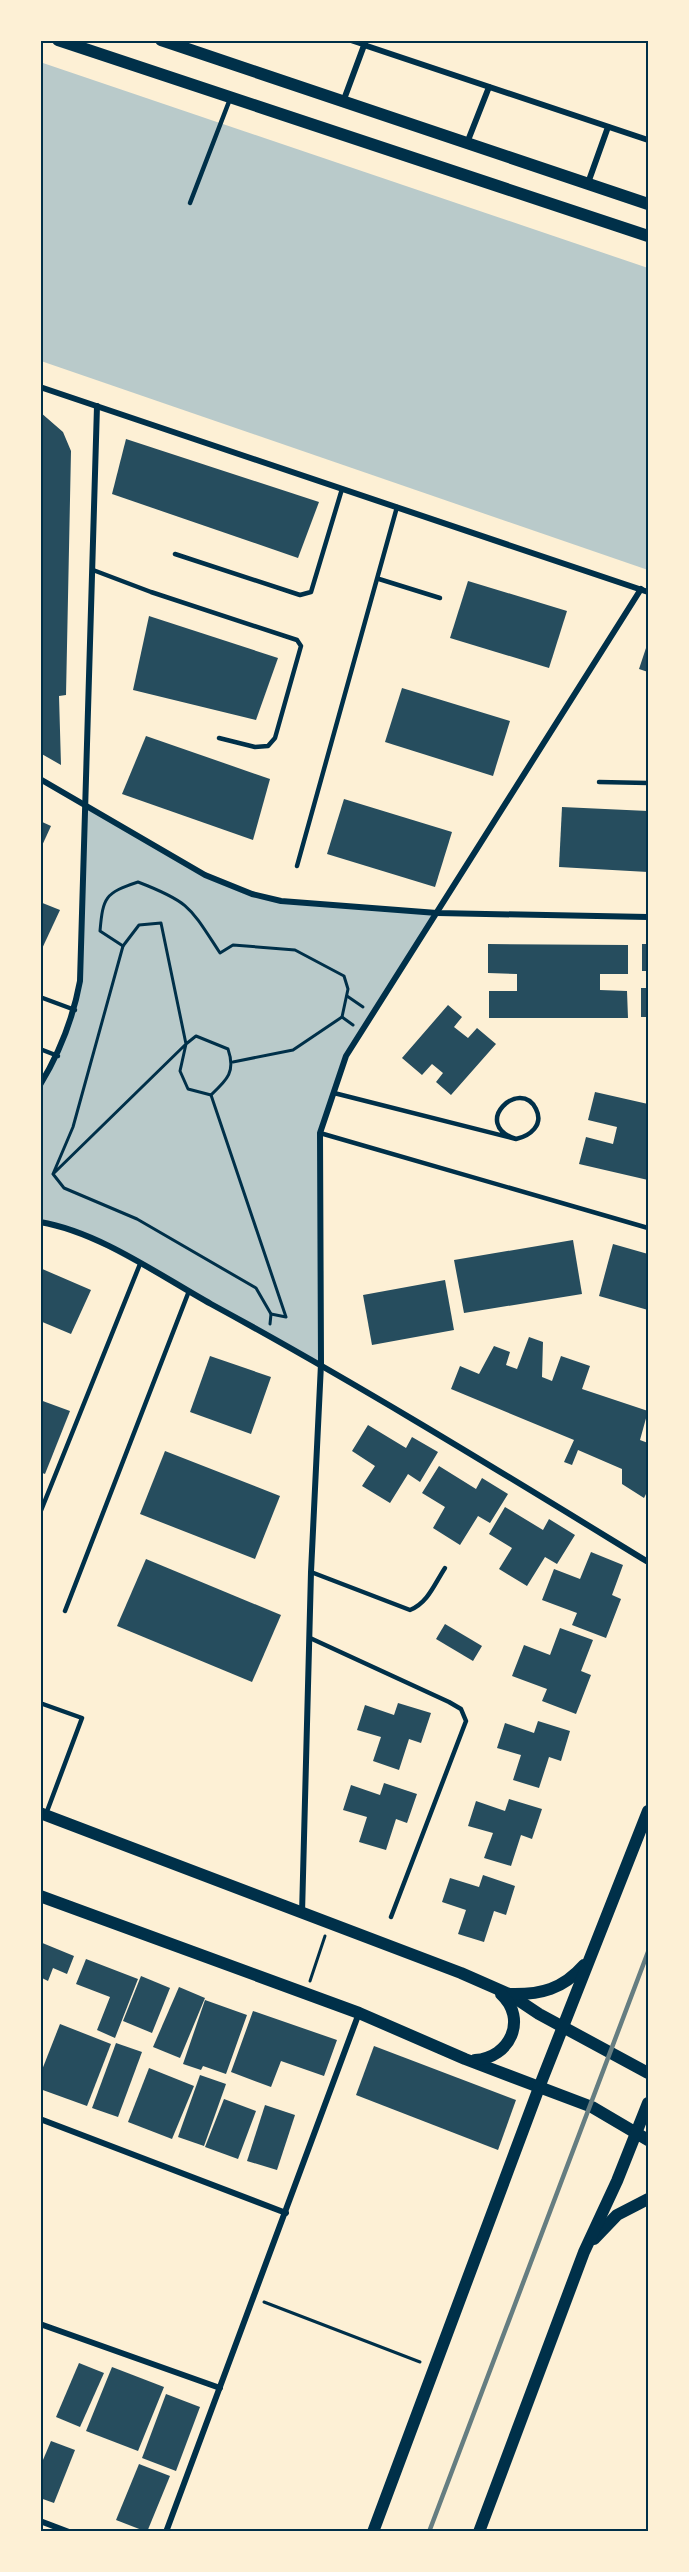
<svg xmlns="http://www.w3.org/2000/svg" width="689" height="2572" font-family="Inter,sans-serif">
  <rect width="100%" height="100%" fill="#fdf0d5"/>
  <g fill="#b9caca">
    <path d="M40 62 648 268V570L41 361Z"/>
    <path d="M84 805 205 875 281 901 437 913 346 1056 320 1133 321 1364 66 1226 41 1222V1085L58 1055 80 981Z"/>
  </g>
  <g fill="#264d5e">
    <path d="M40 412 63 432 71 451 66 695 59 696 61 765 40 753Z"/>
    <path d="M126 439 319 502 298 558 112 494Z"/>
    <path d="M468 581 567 611 549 668 450 638Z"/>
    <path d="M149 616 278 658 256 720 133 690Z"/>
    <path d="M648 642V672L639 669Z"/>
    <path d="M402 688 510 721 493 776 385 742Z"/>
    <path d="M146 736 270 779 253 840 122 794Z"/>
    <path d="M344 799 452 832 435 887 327 854Z"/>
    <path d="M562 807 648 811V872L559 867Z"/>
    <path d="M40 821 51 826 40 850Z"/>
    <path d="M40 902 60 910 40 953Z"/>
    <path d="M488 944 628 945V974H600V990L627 991 628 1018H489V991H517V974L488 973Z"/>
    <rect x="642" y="944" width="6" height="27"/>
    <rect x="641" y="988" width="7" height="29"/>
    <path d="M448 1005 462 1017 454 1027 468 1038 477 1028 496 1044 451 1095 436 1082 443 1073 432 1064 422 1075 402 1058Z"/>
    <path d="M595 1092 648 1104V1180L579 1164 586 1137 613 1144 617 1127 588 1120Z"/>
    <path d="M573 1240 582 1294 464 1313 454 1260Z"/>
    <path d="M613 1244 648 1254V1310L599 1296Z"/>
    <path d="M40 1268 91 1290 71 1334 40 1321Z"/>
    <path d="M445 1280 454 1330 372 1345 363 1295Z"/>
    <path d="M529 1337 543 1342 542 1377 552 1381 561 1356 590 1366 582 1389 648 1411 640 1440 648 1443V1490L644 1498 622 1484V1469L578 1450 572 1465 564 1462 574 1440 451 1389 460 1366 479 1374 494 1346 510 1352 506 1365 517 1369Z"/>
    <path d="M210 1356 271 1377 251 1434 190 1412Z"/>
    <path d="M40 1400 70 1411 45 1474 40 1472Z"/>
    <path d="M368 1425 406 1448 412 1437 438 1452 420 1482 408 1474 390 1503 362 1486 375 1466 352 1451Z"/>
    <path d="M165 1451 280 1496 255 1559 140 1514Z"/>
    <path d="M439 1466 476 1489 482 1478 508 1494 490 1523 478 1516 460 1545 433 1528 445 1507 422 1493Z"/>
    <path d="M505 1507 543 1530 549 1519 575 1535 557 1564 545 1557 527 1586 499 1569 512 1548 489 1534Z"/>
    <path d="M591 1552 623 1565 612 1595 621 1599 606 1638 572 1625 577 1613 542 1600 554 1569 580 1579Z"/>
    <path d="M146 1559 281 1615 252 1682 117 1626Z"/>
    <path d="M445 1624 482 1646 473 1661 436 1639Z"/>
    <path d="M560 1628 593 1640 581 1671 591 1675 576 1714 542 1701 547 1689 512 1676 524 1645 550 1655Z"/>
    <path d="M398 1703 431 1713 421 1743 409 1739 399 1770 373 1761 381 1737 357 1730 365 1705 394 1715Z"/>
    <path d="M538 1721 570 1731 561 1761 549 1757 539 1788 513 1780 521 1755 497 1748 505 1723 534 1733Z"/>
    <path d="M384 1783 417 1794 407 1823 396 1819 386 1850 359 1842 367 1817 343 1810 351 1785 380 1795Z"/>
    <path d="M509 1799 542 1809 532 1839 521 1835 511 1866 484 1858 493 1833 468 1826 476 1801 505 1811Z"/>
    <path d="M483 1875 515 1886 506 1915 494 1911 484 1942 458 1934 466 1910 442 1902 450 1878 479 1887Z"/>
    <path d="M40 1942 74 1956 67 1974 53 1968 48 1981 40 1977Z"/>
    <path d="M86 1959 138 1979 115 2038 97 2030 110 1997 76 1984Z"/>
    <path d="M141 1976 170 1988 152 2033 123 2021Z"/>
    <path d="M179 1987 205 1998 180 2058 153 2047Z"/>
    <path d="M205 2000 247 2015 226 2074 203 2066 201 2070 183 2064Z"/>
    <path d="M253 2011 337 2040 324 2076 281 2061 271 2087 231 2072Z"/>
    <path d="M60 2024 111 2044 87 2106 40 2089V2075Z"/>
    <path d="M116 2043 142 2052 118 2117 92 2108Z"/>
    <path d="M374 2046 516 2100 498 2150 356 2095Z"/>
    <path d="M149 2068 194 2086 172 2139 128 2122Z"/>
    <path d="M200 2075 226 2084 204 2146 178 2137Z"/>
    <path d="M224 2099 256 2111 238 2159 205 2147Z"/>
    <path d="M265 2105 295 2115 277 2170 247 2161Z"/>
    <path d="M79 2363 104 2373 80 2427 56 2417Z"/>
    <path d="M112 2367 164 2387 138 2451 86 2431Z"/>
    <path d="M166 2394 200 2407 176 2471 142 2458Z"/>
    <path d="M51 2441 75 2450 54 2503 40 2498V2467Z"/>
    <path d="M139 2464 170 2476 147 2532 116 2520Z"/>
  </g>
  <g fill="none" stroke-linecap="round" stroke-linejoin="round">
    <g stroke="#003049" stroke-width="3">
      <path d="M123 946 100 931C103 897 105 893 138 882 190 902 190 907 220 953L233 945 295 950 344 976 348 989 342 1017 293 1050 233 1062"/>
      <path d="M347 996 363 1007"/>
      <path d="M342 1017 353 1025"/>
      <path d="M211 1095 286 1317 271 1314"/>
      <path d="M53 1174 186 1044 196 1036 228 1049C236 1072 227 1080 211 1095L188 1089 180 1071 186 1044 161 923 139 925 123 946 73 1127 53 1174 64 1188 137 1219 256 1288 271 1314 270 1324"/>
      <path d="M310 1981 325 1936"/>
      <path d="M264 2302 420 2362"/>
    </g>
    <g stroke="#003049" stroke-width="4.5">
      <path d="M349 40 364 45"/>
      <path d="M190 203 230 99"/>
      <path d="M175 554 300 595 311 592 342 489"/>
      <path d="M93 570 151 592 297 640 301 646 275 738 268 746 255 747 219 738"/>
      <path d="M379 579 440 598"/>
      <path d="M599 782 648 783"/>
      <path d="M297 866 397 507"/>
      <path d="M40 997 75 1010"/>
      <path d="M40 1049 58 1056"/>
      <path d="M334 1093 516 1139C530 1136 544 1125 536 1109 520 1077 470 1124 516 1139"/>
      <path d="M320 1133 648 1228"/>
      <path d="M40 1513 140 1264"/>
      <path d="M311 1572 410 1610C428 1603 435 1583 445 1568"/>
      <path d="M65 1611 189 1291"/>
      <path d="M310 1638 449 1702 461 1709 466 1721 391 1917"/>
      <path d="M40 1703 82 1718 46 1814"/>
    </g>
    <g stroke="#003049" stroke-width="6">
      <path d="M364 45 648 140"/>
      <path d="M343 102 366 40"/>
      <path d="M467 143 489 87"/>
      <path d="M588 183 608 127"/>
      <path d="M40 387 648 592"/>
      <path d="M40 779 205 875 252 894 281 901 437 913 648 917"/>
      <path d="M40 1085C60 1052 73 1019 80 981L97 406"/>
      <path d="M40 1222C99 1232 159 1275 211 1304 360 1385 504 1474 648 1562"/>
      <path d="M302 1914 311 1572 321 1364 320 1133 346 1056 641 589"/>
      <path d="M40 2119 286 2213"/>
      <path d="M40 2324 220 2388"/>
      <path d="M40 2521 69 2532"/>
      <path d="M166 2532 359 2013"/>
    </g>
    <g stroke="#003049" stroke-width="12">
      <path d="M58 40 648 236"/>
      <path d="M161 40 648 204"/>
      <path d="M40 1813 461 1973 509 1994 539 2014 648 2073"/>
      <path d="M40 1896 359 2013 465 2059 592 2107 648 2140"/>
      <path d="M509 1994C541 1995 563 1989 584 1965"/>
      <path d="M475 2060C510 2058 528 2019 501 1994"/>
      <path d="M594 2239 617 2215 648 2199"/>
      <path d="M373 2532 540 2085 648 1811"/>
      <path d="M479 2532 584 2252 617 2181 648 2103"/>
    </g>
    <path stroke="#657d81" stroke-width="4.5" d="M429 2532 648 1952"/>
  </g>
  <rect width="689" height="2572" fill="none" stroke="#fdf0d5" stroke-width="84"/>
  <rect x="42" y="42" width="605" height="2488" fill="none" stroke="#003049" stroke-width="2"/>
</svg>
